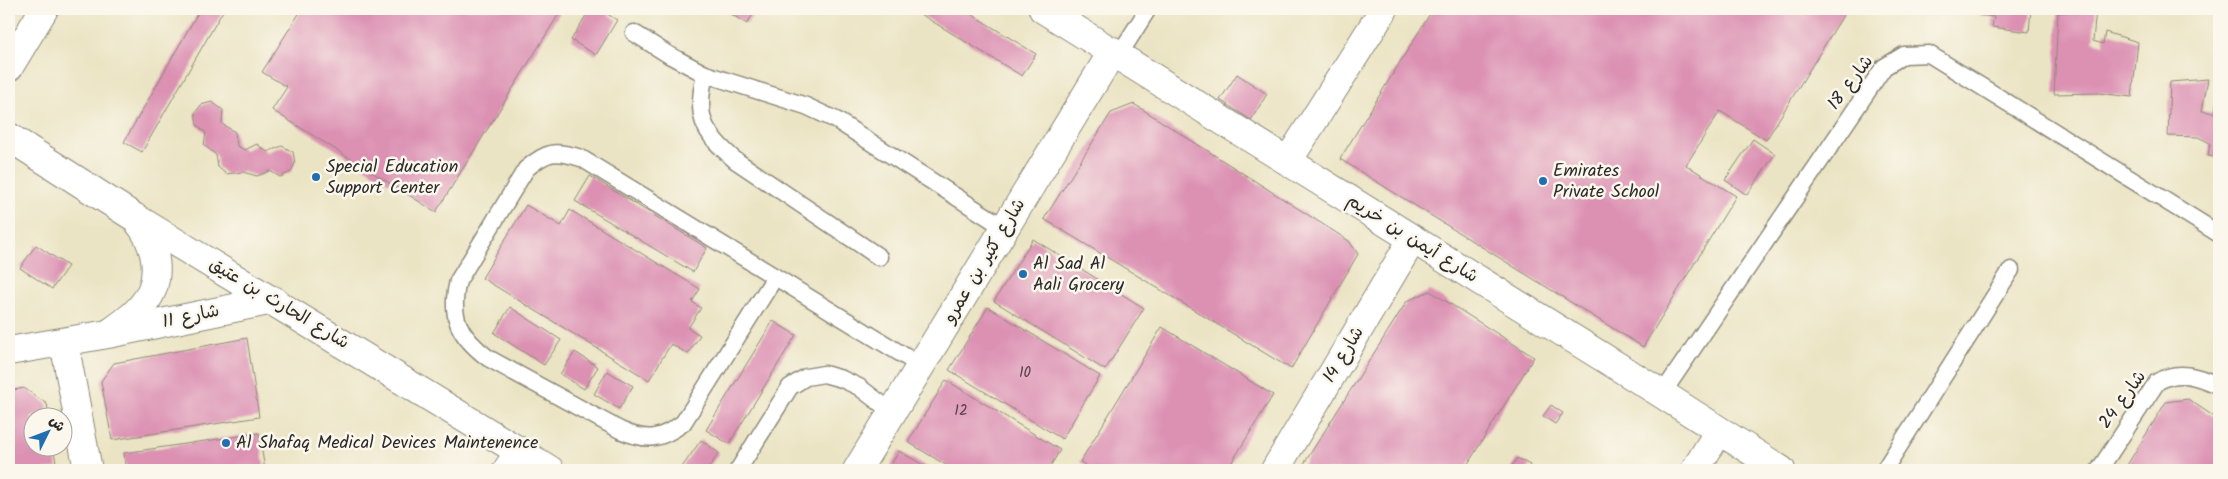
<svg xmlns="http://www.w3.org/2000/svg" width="2228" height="479" font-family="Kalam,'Playpen Sans Arabic',sans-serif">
  <rect width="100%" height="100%" fill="#fbf7ec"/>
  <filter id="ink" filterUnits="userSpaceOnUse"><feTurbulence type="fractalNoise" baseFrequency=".02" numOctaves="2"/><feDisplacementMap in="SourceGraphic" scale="10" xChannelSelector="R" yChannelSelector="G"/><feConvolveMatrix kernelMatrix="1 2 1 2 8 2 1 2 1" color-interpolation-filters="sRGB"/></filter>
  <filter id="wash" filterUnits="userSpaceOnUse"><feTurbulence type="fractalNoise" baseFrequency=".0096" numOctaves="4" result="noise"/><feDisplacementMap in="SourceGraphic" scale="20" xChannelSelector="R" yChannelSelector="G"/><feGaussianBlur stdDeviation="1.12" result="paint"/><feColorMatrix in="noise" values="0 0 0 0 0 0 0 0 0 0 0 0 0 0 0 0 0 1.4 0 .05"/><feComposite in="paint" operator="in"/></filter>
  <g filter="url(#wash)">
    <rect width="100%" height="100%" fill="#ebe4c4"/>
    <g id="blocks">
      <g fill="#dc91b3">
        <path d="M200 9H224L142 152 124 142Z"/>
        <path d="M302 9H562L436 212 272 110 287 87 262 72Z"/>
        <path d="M590 9H599L617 20 596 55 571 40Z"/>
        <path d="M723 9H756L747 24Z"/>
        <path d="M912 9H963L1036 54 1022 76Z"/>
        <path d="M1433 9H1847L1766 140 1720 111 1686 165 1736 196 1643 347 1340 159Z"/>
        <path d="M1980 9H2031L2029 32 1992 27 1994 17 1979 15Z"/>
        <path d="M2096 9 2093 41 2103 44 2105 32 2138 42 2132 97 2098 93 2054 94 2058 13Z"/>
        <path d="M1237 74 1267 94 1251 120 1220 100Z"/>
        <path d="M2208 79 2202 111 2215 113 2216 103 2219 105V158L2208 156 2210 143 2198 137 2168 136 2170 82Z"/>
        <path d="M212 102 223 110 222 124 235 132 237 146 245 150 257 144 267 152 282 146 293 152 295 163 291 172 280 177 270 171 257 176 243 172 226 174 218 167 216 155 204 145 206 133 197 125 195 113 201 105Z"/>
        <path d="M1134 104 1349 241 1358 254 1291 369 1044 219 1111 113Z"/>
        <path d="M1753 139 1775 154 1747 195 1725 180Z"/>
        <path d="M590 176 707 248 693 272 575 201Z"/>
        <path d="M526 205 561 226 570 210 700 289 692 302 701 308 688 328 700 335 688 354 671 344 649 380 482 278Z"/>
        <path d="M1033 239 1144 308 1105 370 994 301Z"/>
        <path d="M36 245 68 266 52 289 20 268Z"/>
        <path d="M1430 291 1534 357 1464 470H1300L1407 301Z"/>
        <path d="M510 307 561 340 544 365 494 333Z"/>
        <path d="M988 307 1100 376 1062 439 949 370Z"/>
        <path d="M773 321 796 335 729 444 706 430Z"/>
        <path d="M1162 327 1273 395 1227 470H1094L1080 462Z"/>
        <path d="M247 338 259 417 112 440 101 381 114 363Z"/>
        <path d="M575 352 598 367 584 389 560 374Z"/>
        <path d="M607 371 633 386 619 409 594 394Z"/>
        <path d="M946 380 1060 450 1048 470H954L908 442Z"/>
        <path d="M24 388 47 404 49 416H32V446H53L57 468 40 470H9V391Z"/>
        <path d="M2188 399 2219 420V470H2124L2166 402Z"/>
        <path d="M1551 405 1563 413 1555 424 1543 416Z"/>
        <path d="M259 433 265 470H126L124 453Z"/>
        <path d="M701 440 719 453 707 470H680Z"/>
        <path d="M899 451 932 470H888Z"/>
        <path d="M1517 458 1530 465 1527 470H1509Z"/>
        <path d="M433 467V470H420V469Z"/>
      </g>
    </g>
  </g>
  <g filter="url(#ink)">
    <use href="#blocks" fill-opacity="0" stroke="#8b8878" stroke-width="1"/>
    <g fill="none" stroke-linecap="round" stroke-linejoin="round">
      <defs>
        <g id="service">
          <path d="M634 33 669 55 705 74 806 106 836 120 1005 228"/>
          <path d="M1119 55 1148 9"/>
          <path d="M705 74C695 116 702 132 735 160L879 257"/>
          <path d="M775 277 683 423C660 440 647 442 620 430L488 358C459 336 449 317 458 281L526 169C547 151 554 150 581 158L921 366"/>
          <path d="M1662 394 1884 67 1904 55 1929 54 2219 234"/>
          <path d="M738 470 790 387 806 377 824 374 842 379 859 387 892 412"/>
          <path d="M1884 470 2011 270"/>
          <path d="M2099 470 2157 382C2178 369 2198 376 2219 386"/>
        </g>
        <g id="minor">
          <path d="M1043 9 1662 394 1781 470"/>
          <path d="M9 67 44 9"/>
          <path d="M9 137 134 217 550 470"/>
          <path d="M1288 161 1384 9"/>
          <path d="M111 332C122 324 133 317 141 307 165 281 157 243 136 219"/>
          <path d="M64 342 88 470"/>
          <path d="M9 351 108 334 273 300"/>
          <path d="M507 470 520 451"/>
          <path d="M857 470 1113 51"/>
          <path d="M1275 470 1412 240"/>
          <path d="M1695 470 1719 431"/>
        </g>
      </defs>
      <use href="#service" stroke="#8b8878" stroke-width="19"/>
      <use href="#minor" stroke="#8b8878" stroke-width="30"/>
      <use href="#service" stroke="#fff" stroke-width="16"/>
      <use href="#minor" stroke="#fff" stroke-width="28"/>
    </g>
  </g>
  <g fill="#1f6fb2" stroke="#fbf7ec" stroke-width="2">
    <circle cx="316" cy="177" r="5"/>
    <circle cx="1543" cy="181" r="5"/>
    <circle cx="1023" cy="274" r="5"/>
    <circle cx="226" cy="443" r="5"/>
  </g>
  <g text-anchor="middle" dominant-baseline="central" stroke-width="5" stroke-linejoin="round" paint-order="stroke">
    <g font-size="15" fill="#57444d">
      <text x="1025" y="373">10</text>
      <text x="961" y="411">12</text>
    </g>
    <g font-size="18" fill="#2b2b2b" stroke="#fbf7ec">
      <text transform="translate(1851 83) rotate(-53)">شارع 18</text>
      <text transform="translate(1412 239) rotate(32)">شارع أيمن بن خريم</text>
      <text transform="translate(985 261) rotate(-59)">شارع كثير بن عمرو</text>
      <text transform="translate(279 304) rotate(31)">شارع الحارث بن عتيق</text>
      <text transform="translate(191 317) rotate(-12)">شارع 11</text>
      <text transform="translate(1344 355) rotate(-59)">شارع 14</text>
      <text transform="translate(2123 400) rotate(-54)">شارع 24</text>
    </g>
    <g font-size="18" fill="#2b2b2b" stroke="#fbf7ec" text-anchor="start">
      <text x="326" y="167">Special Education<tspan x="326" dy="21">Support Center</tspan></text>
      <text x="1553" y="171">Emirates<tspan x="1553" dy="21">Private School</tspan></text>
      <text x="1033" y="264">Al Sad Al<tspan x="1033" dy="21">Aali Grocery</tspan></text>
      <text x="236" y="443">Al Shafaq Medical Devices Maintenence</text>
    </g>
  </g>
  <rect width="2228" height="479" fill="none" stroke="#fbf7ec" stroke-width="30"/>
  <g transform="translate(48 432) rotate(48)"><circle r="24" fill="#fbf7ec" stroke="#a8a59f"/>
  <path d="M0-4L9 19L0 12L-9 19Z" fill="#1f6fb2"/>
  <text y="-8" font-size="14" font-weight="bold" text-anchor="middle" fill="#2b2b2b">ش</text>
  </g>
</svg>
